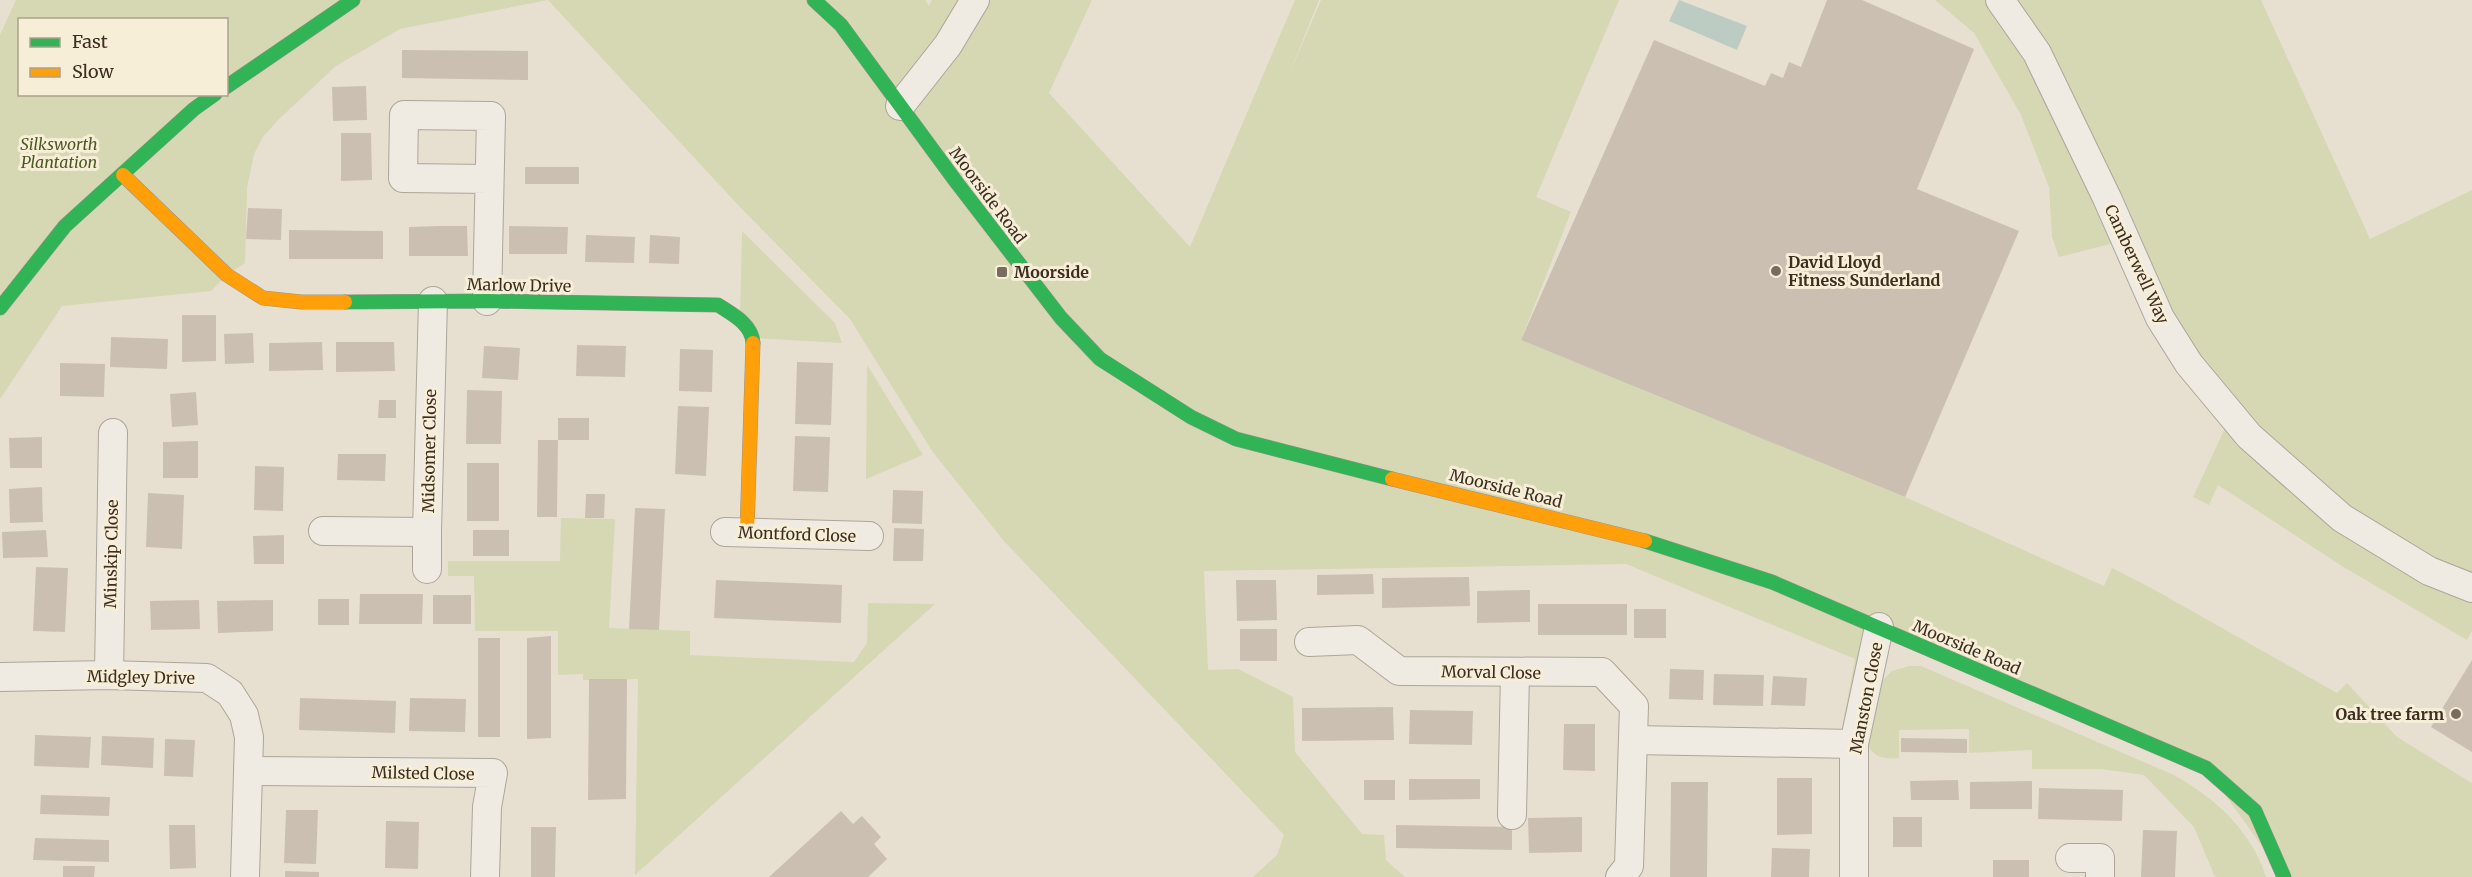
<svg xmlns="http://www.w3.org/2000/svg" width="2472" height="877" font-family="Merriweather,serif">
  <rect width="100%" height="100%" fill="#e7e0d1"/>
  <g fill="#d6d7b3" fill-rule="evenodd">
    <path d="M16 0H925L929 6 932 0H1092L1049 93 1190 247 1295 0H1319L1288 77 1321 0H1619L1536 197 1571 212 1521 340 1905 497 2104 586 2112 568 2153 589 2337 693 2347 683 2397 737 2472 783V877H2284L2206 768 1880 627 1841 733 1855 659 1626 564 1204 571 1208 670 1238 669 1293 697 1295 752 1362 834 1384 835 1386 860 1405 877H1253L1277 855 1284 835 1003 540 932 451 850 319 739 206 548 0 400 29 336 66 278 120 263 137 254 154 247 188 245 263 227 275 211 291 62 306 0 399V35ZM20 20H226V94H20Z"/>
    <path d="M1935 0H2261L2370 239 2472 190V631L2467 640 2342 566 2218 485 2209 505 2193 497 2226 426 2126 240 2059 257 2052 237 2049 187 2021 115 1974 33Z"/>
    <path d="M742 231 835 323 842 343 753 338 740 319Z"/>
    <path d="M867 365 923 455 866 479Z"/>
    <path d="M561 518 615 519 609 628 690 631V655L854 662 867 643 868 603 935 604 635 875 638 679 583 680V674L558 675V631H475L474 576H448V561H560Z"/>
    <path d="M1909 666H1921L2174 775C2215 798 2251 830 2266 877H2215L2194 827 2144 775 2101 769H2032V750L1969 753V729L1899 730V758C1882 760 1871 756 1866 740L1878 685 1892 671Z"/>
  </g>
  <path fill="#bcccc2" d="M1679 0 1747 26 1737 50 1669 21Z"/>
  <g fill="#cbbfb2">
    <path d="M1827 0H1862L1974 49 1917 189 2019 231 1905 497 1521 340 1654 40 1765 86 1771 73 1783 78 1789 62 1801 67Z"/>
    <path d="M402 50 528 51V80L402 78Z"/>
    <path d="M366 86 367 120 333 121 332 87Z"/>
    <path d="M341 133H371L372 180 341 181Z"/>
    <rect x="525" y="167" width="54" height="17"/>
    <path d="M248 208 282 209 281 240 246 239Z"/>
    <path d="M439 226H467L468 256H409V227Z"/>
    <path d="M509 226 568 227 567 254H509Z"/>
    <path d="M289 230 383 231V259H289Z"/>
    <path d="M586 235 635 237 634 263 585 262Z"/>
    <path d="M650 235 680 237 679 264 649 263Z"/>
    <path d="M182 315H216V361L182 362Z"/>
    <path d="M253 333 254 363 225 364 224 334Z"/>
    <path d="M111 337 168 339 167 369 110 367Z"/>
    <path d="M322 342 323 370 269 371V343Z"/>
    <path d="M336 342H394L395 371 336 372Z"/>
    <path d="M577 345 626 346 625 377 576 376Z"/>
    <path d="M484 346 520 348 518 380 482 378Z"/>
    <path d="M680 349 713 350 712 392 679 391Z"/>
    <path d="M797 362 833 363 831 425 795 424Z"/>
    <path d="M60 363 105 364 104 397 60 396Z"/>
    <path d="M467 390 502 391 501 444H466Z"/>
    <path d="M196 392 198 425 172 427 170 394Z"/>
    <path d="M379 400H396V418H378Z"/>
    <path d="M678 406 709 407 706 476 675 474Z"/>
    <rect x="558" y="418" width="31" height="22"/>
    <path d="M795 436 830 437 828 492 793 491Z"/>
    <path d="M42 437V468H10L9 438Z"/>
    <path d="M538 440H558L557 517H537Z"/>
    <path d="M198 441V478H163V442Z"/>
    <path d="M338 454H386L385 481 337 480Z"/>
    <rect x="467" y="463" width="32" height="58"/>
    <path d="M255 466 284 467 283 511 254 510Z"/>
    <path d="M42 487 43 522 10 523 9 489Z"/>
    <path d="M893 490 923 491 922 524 892 523Z"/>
    <path d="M148 493 184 495 182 549 146 547Z"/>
    <path d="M586 494H605L604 518H585Z"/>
    <path d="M635 508 665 509 659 630 629 629Z"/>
    <path d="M894 528 924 529 923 561H893Z"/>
    <path d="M46 530 48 557 3 558 2 532Z"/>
    <rect x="473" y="530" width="36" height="26"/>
    <path d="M284 535V564H254L253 536Z"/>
    <path d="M36 567 68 568 65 632 33 631Z"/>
    <path d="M1373 574 1374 594 1317 595V575Z"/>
    <path d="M1469 577 1470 606 1382 608V578Z"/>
    <path d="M716 580 842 585 841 623 714 618Z"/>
    <path d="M1236 580H1276L1277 620 1237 621Z"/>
    <path d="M1530 590V622L1477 623V591Z"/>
    <path d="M360 594H423L422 624H359Z"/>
    <rect x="433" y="595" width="38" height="29"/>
    <rect x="318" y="599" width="31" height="26"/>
    <path d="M199 600 200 629 151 630 150 601Z"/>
    <path d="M273 600V631L218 633 217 601Z"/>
    <rect x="1538" y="604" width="89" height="31"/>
    <rect x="1634" y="609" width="32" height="29"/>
    <rect x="1240" y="629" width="37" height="32"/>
    <path d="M551 636V738L527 739V638Z"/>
    <rect x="478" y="638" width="22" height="99"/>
    <path d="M2472 660V752L2431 727Z"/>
    <path d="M1670 669 1704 670 1703 700 1669 699Z"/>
    <path d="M1714 674 1764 675 1763 706 1713 705Z"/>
    <path d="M1773 676 1807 678 1805 706 1771 705Z"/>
    <path d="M589 679H627L626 799 588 800Z"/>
    <path d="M300 698 396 701 395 733 299 730Z"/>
    <path d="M410 698 466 699 465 732 409 731Z"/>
    <path d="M1393 707 1394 740 1302 741V708Z"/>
    <path d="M1410 710 1473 711 1472 745 1409 744Z"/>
    <path d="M1564 724H1595V771L1563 770Z"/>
    <path d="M35 735 91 737 89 768 34 766Z"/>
    <path d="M102 736 154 738 153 768 101 765Z"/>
    <path d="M1901 738 1967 739V753L1901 752Z"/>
    <path d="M165 739 195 740 193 777 164 776Z"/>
    <path d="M1777 778H1812V834L1777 835Z"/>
    <path d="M1409 779H1480V799L1409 800Z"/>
    <rect x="1364" y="780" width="31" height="20"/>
    <path d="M1958 780 1959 800H1911L1910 781Z"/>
    <path d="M2032 781V809H1970V782Z"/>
    <path d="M1671 782H1708L1707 877H1670Z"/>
    <path d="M2039 788 2123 790 2122 821 2038 819Z"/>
    <path d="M41 795 110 797 109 816 40 814Z"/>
    <path d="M286 810H318L316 864 284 863Z"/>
    <path d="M841 811 853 824 862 816 881 837 874 844 887 859 868 877H769Z"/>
    <path d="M1582 817V852L1529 853 1528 818Z"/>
    <rect x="1893" y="817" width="29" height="30"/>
    <path d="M386 821 419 822 418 869 385 868Z"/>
    <path d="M169 825H195L196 868 170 869Z"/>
    <path d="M1396 825 1512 827V850L1396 848Z"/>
    <path d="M531 827H556L555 877H531Z"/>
    <path d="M2143 830 2177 831 2175 877H2141Z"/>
    <path d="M35 838 109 840V862L33 860Z"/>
    <path d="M1772 848 1810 849 1809 877H1771Z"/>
    <rect x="1993" y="860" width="36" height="17"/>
    <path d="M63 866H95L94 877H63Z"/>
    <path d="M285 871 319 872V877H285Z"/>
  </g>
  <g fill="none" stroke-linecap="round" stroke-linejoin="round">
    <defs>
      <g id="street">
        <path d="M2000 0 2037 53 2107 198 2160 318 2189 364 2249 436 2342 518 2429 571 2472 588"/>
        <path d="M900 106 948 45 975 0"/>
        <path d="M487 301 491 116 404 115 403 178 489 179"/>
        <path d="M323 531 427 532 433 301"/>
        <path d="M427 532V569"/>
        <path d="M725 532 869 536"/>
        <path d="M1309 642 1358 640 1399 671 1602 672 1634 706 1629 866 1620 877"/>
        <path d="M109 675 113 433"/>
        <path d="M0 677 109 675 207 678 230 693 244 715 249 737 245 877"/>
        <path d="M1634 740 1854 744"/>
        <path d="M248 771 493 773 487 807 485 877"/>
        <path d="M1512 815 1515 673"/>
        <path d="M2070 858H2100V877"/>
        <path d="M1854 877V744L1879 627"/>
      </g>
      <g id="fast">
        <path d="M814 0 841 25 957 183 1061 318 1100 359 1191 417 1236 439 1392 479"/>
        <path d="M226 87 353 0"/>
        <path d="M345 302 487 301 718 305C732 314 752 324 753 343"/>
        <path d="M0 308 65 226 194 109 215 94"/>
        <path d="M1645 541 1772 582 2206 768 2255 811 2284 877"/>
      </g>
      <g id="slow">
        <path d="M123 175 227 275 263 298 301 302H345"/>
        <path d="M1392 479 1645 541"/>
        <path d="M747 532 753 343"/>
      </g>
    </defs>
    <use href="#street" stroke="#ada599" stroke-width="30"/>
    <use href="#fast" stroke="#9c958a" stroke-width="15"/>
    <use href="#slow" stroke="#9c958a" stroke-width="15"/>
    <use href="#street" stroke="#efebe3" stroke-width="28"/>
    <use href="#fast" stroke="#30b455" stroke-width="14"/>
    <use href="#slow" stroke="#ff9f0a" stroke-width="14"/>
  </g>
  <g fill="#786c5e" stroke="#f7eed8" stroke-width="2">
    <circle cx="1776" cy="271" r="6"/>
    <rect x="996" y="266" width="12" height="12" rx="3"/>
    <circle cx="2456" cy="714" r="6"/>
  </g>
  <g text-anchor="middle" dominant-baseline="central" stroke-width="6" stroke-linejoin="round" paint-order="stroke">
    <g font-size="16" font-style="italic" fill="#4d5a26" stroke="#f7eed8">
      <text x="59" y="144">Silksworth<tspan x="59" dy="18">Plantation</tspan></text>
    </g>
    <g font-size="16" fill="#3d2e20" stroke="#f7eed8">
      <text transform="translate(988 195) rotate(53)">Moorside Road</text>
      <text transform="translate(2137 264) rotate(65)">Camberwell Way</text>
      <text transform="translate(519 285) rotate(1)">Marlow Drive</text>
      <text transform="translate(429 451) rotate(-89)">Midsomer Close</text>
      <text transform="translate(1506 488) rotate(14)">Moorside Road</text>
      <text transform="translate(797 534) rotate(2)">Montford Close</text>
      <text transform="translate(111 554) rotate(-89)">Minskip Close</text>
      <text transform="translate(1967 647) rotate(23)">Moorside Road</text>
      <text transform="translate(1491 672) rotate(1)">Morval Close</text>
      <text transform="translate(141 677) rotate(1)">Midgley Drive</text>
      <text transform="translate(1866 698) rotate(-79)">Manston Close</text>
      <text transform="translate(423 773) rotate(1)">Milsted Close</text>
    </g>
    <g font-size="16" font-weight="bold" fill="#3d2e20" stroke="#f7eed8" text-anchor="start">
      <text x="1788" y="262">David Lloyd<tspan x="1788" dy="18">Fitness Sunderland</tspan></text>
      <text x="1014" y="272">Moorside</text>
      <text x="2444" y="714" text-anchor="end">Oak tree farm</text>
    </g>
  </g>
  <rect x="18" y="18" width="210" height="78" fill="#f7eed8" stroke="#ada18e" stroke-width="1.5"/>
  <rect x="30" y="38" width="30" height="9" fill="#30b455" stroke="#ada18e" stroke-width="1.5"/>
  <text x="72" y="48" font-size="18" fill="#3d2e20">Fast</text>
  <rect x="30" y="68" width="30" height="9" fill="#ff9f0a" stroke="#ada18e" stroke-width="1.5"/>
  <text x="72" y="78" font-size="18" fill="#3d2e20">Slow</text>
</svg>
